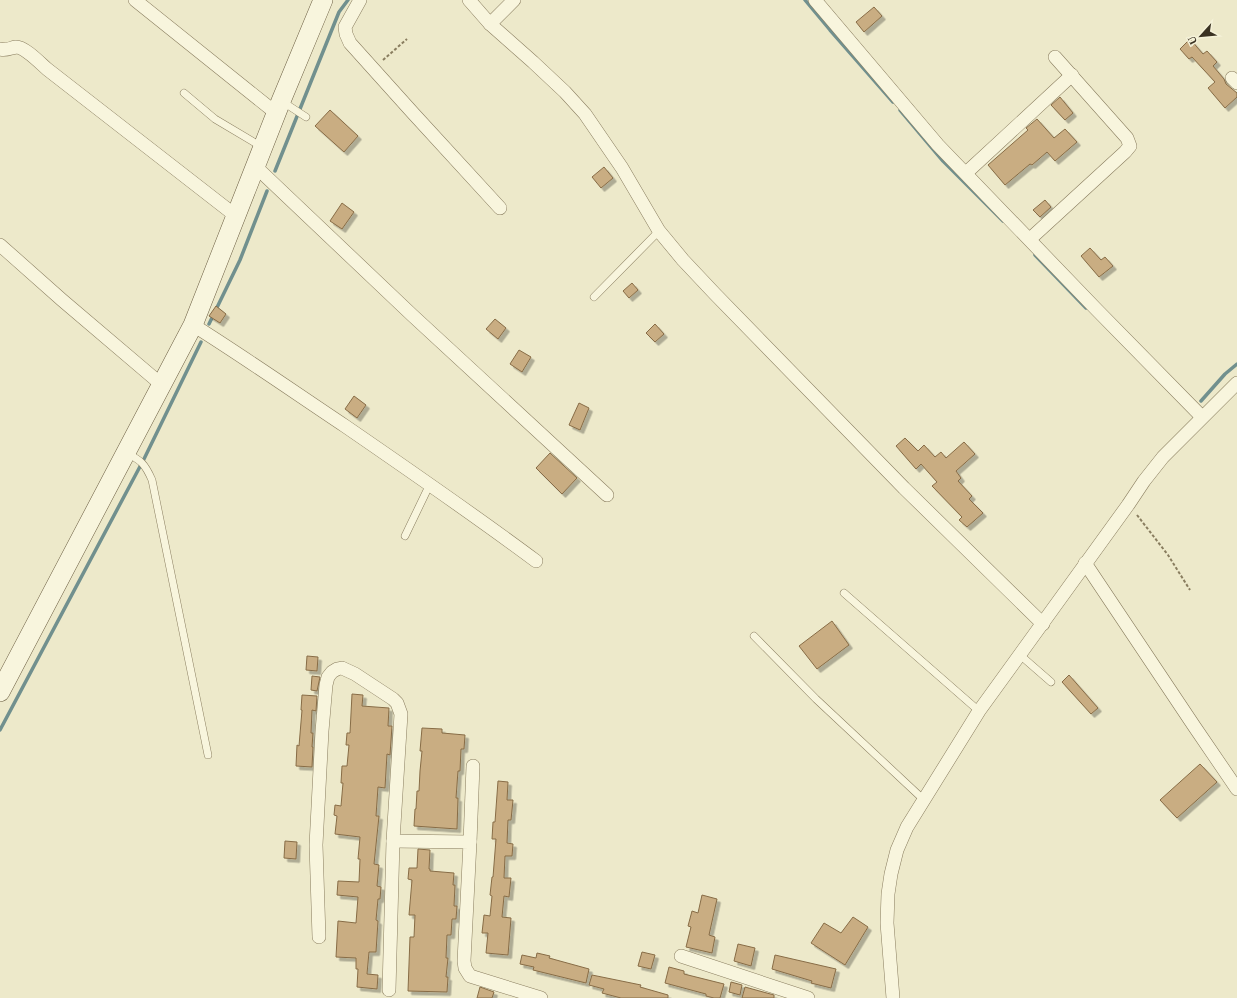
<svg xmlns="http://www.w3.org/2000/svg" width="1237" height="998" font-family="Georgia,serif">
  <defs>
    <filter id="shadow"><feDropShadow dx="3.5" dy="3.5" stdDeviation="0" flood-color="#0004"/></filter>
  </defs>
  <rect width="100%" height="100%" fill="#ede9ca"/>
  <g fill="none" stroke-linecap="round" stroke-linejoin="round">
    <g stroke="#71908e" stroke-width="3.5">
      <path d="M805 0 830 30 893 102"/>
      <path d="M900 110 943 161 1003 221"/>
      <path d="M275 171 339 12 348 0"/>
      <path d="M1035 255 1086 308"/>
      <path d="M209 324 240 260 267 191"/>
      <path d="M1201 401 1225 374 1237 364"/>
      <path d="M0 730 144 459 201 342"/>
    </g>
  </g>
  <g fill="#c9ad82" stroke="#876c46" filter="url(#shadow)">
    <path d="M874 7 882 16 864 32 856 22Z"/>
    <path d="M1190 39 1203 54 1207 51 1217 62 1213 66 1224 79 1226 84 1237 93V97L1225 108 1208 88 1215 82 1192 57 1189 59 1180 49Z"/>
    <path d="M1060 97 1073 113 1065 120 1051 105Z"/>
    <path d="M330 110 358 136 344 152 315 126Z"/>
    <path d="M1037 119 1054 138 1065 129 1077 142 1055 161 1047 152 1032 165 1030 164 1005 185 988 165 1028 130 1026 128Z"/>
    <path d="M604 167 613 178 601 188 592 177Z"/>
    <path d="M1045 200 1051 207 1040 217 1033 210Z"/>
    <path d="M342 203 354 212 342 229 330 221Z"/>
    <path d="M1090 248 1101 260 1105 257 1113 266 1099 277 1081 256Z"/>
    <path d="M632 283 638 290 629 298 623 291Z"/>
    <path d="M216 306 226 314 220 323 209 316Z"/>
    <path d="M495 319 506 328 498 339 486 329Z"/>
    <path d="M655 324 664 334 655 342 646 333Z"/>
    <path d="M519 350 531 357 522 372 510 364Z"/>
    <path d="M354 396 366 405 357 418 345 409Z"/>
    <path d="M579 403 589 408 580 430 569 425Z"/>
    <path d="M905 438 918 451 924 445 935 457 941 452 946 458 964 442 975 454 956 471 961 478 958 481 972 496 969 499 983 513 967 527 959 520 962 517 932 486 937 482 921 464 916 469 896 446Z"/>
    <path d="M550 453 577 478 562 494 536 468Z"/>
    <path d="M832 621 849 645 817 669 799 646Z"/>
    <path d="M307 656 318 657 317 671 306 670Z"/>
    <path d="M1069 675 1098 708 1091 714 1062 682Z"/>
    <path d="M312 676 320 677 317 691 311 690Z"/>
    <path d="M352 694 363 695 362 706 389 708 388 726H392L390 755 387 754 385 788 378 787 376 816H379L374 864 379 865 377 886 381 887 380 899H378L376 920 378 921 376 952H369L367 974 378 975 377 989 357 987 358 969H356V958L336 957 338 921 356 923 358 897 337 895 338 881 359 882 360 859H358L360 837 335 834 337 816 334 815 335 805 341 806 343 783H341L342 766H347L349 745H346L347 733H350Z"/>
    <path d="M302 695 317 696 316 711 312 710 311 733H313L312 747H313L312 767 296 766 297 745 299 746 302 710H301Z"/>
    <path d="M422 728 442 729V733L465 735 464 749H461L460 771H458L456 798H458L457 829 414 826 415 809H416L417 791H419L420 771 422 751H420Z"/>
    <path d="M1200 764 1217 782 1177 818 1160 800Z"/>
    <path d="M498 781 508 782 507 800H513L511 820H508L507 843 513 844 512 856H505L504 878H511L509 897 504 896 502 917 511 918 508 955 486 953 488 933H482L484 915 490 916 492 896 490 895 492 877H493L496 839H492L493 822H495Z"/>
    <path d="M285 841 297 842 296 859 284 858Z"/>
    <path d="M418 849 430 850 429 869H430V871L454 873 453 885H455L454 906H457L456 919H452L451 935H447L446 958H448L446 977H448L447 992 408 991 410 937H414L415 915H409L412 880 408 879 409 868H417Z"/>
    <path d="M702 895 717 899 709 935 715 937 712 953 686 947 691 927 688 926 692 911 698 913Z"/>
    <path d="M853 917 868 927 845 965 811 943 824 923 841 933Z"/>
    <path d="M738 944 755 948 751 966 734 961Z"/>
    <path d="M642 952 655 955 651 969 638 966Z"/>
    <path d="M537 953 550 956 549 958 589 969 586 983 533 970 534 967 520 964 522 955 536 958Z"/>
    <path d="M775 955 836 969 831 988 811 983 812 981 772 969Z"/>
    <path d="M669 967 684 971V974L724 984 720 998H714L706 996V994L665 983Z"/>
    <path d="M592 975 641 985 640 987 668 995V998H621L602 993 604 989 589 985Z"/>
    <path d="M731 982 742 985 740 995 729 992Z"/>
    <path d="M480 987 494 992 492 998H477Z"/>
    <path d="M745 987 774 995V998H742Z"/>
  </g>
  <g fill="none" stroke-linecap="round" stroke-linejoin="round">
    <defs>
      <g id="lane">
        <path d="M184 93 215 119 262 147"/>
        <path d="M283 102 306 117"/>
        <path d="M594 297 659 231"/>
        <path d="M126 453C141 460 145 464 152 480L208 755"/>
        <path d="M405 536 430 484"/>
        <path d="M844 593 979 711"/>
        <path d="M754 636 816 699 924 800"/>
        <path d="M1020 655 1051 682"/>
      </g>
      <g id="street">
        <path d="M135 0 276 113"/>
        <path d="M360 0 345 27 346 34 350 43 412 112 500 208"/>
        <path d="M469 0 490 24 533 62 565 92 585 114 622 168 659 231 683 260 715 294 904 488 1043 624"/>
        <path d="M815 0 938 145 1097 310 1202 417"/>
        <path d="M490 24 514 0"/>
        <path d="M0 49C6 51 10 48 16 47 25 47 40 63 47 69L236 216"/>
        <path d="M1232 78 1237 83"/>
        <path d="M255 166 412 315 607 495"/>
        <path d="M966 173 1072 75"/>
        <path d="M1030 239 1125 152 1130 146 1127 138 1055 57"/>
        <path d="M0 245 62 300 162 385"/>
        <path d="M193 325C244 357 294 392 345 426 409 470 473 514 536 561"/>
        <path d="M1085 563 1194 726 1237 789"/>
        <path d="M393 841 470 842 464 961 465 968 470 976 541 998"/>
        <path d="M470 842 473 766"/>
        <path d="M319 937 316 845 322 731 326 685 328 677 332 672 337 669 342 668 355 674 393 699 397 703 401 714 393 841 389 990"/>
        <path d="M681 956 808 998"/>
        <path d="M893 998 887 923 888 894 891 874 897 850 907 827 979 711 1128 505 1144 481 1163 457 1237 383"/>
      </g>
      <path id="secondary" d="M0 692 193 325 281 101 323 0"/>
    </defs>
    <use href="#lane" stroke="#897d5f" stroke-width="8"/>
    <use href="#street" stroke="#897d5f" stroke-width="14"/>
    <use href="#secondary" stroke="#6b5e42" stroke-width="20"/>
    <g stroke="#897d5f" stroke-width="2" stroke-dasharray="3 2" stroke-linecap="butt">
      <path d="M383 60 407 39"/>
      <path d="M1137 515 1168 555 1190 590"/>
    </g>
    <use href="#lane" stroke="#f8f5dd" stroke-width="7"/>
    <use href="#street" stroke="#f8f5dd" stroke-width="13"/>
    <use href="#secondary" stroke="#f8f5dd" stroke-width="19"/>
  </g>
  <g transform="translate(1201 36) rotate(243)" stroke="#f5f2d9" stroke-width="3" paint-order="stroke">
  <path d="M0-3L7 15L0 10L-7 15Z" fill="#3a3222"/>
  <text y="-6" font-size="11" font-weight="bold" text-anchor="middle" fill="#3a3222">U</text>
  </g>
</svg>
